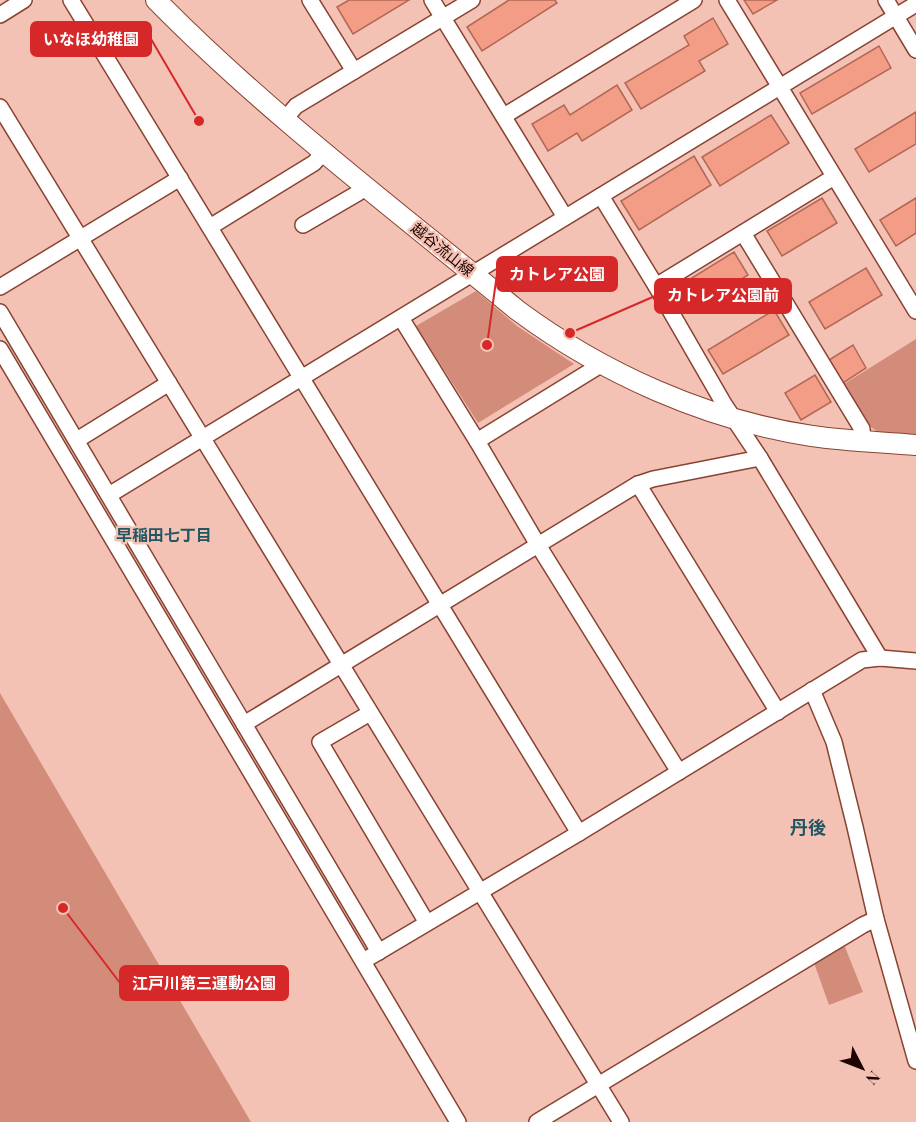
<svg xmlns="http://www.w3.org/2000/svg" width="916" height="1122" font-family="'Playfair Display','Noto Sans JP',serif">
  <rect width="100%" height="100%" fill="#f4c2b5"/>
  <g fill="#d48c7a">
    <path d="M476 291 517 326 574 364 478 423 416 326Z"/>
    <path d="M916 339V435L878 432 868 425 844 384Z"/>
    <path d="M0 693 251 1122H0Z"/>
    <path d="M843 942 863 992 829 1005 813 960Z"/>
  </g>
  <g fill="#f39d87" stroke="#b26755" stroke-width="1.5">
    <path d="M349 0H409L353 34 337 7Z"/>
    <path d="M509 0H555L557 3 482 51 467 27Z"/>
    <path d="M744 0H777L753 14Z"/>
    <path d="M713 18 728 44 699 61 705 71 641 109 625 83 689 45 684 36Z"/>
    <path d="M879 46 891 68 812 114 800 93Z"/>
    <path d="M617 85 632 110 582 141 577 133 548 151 532 124 564 105 570 115Z"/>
    <path d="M916 112V144L869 172 855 149Z"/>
    <path d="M771 115 789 143 720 186 702 157Z"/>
    <path d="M694 156 711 185 639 230 621 201Z"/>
    <path d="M822 198 837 223 782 256 767 231Z"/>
    <path d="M916 198V233L896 246 880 220Z"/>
    <path d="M734 252 748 275 688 312 674 289Z"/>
    <path d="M866 268 882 295 825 329 809 302Z"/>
    <path d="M774 310 789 335 723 374 708 350Z"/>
    <path d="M853 345 866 368 843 383 829 360Z"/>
    <path d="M815 375 831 402 801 420 785 393Z"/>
  </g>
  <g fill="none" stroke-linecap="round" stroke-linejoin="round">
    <defs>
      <g id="minor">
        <path d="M71 0 579 833"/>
        <path d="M310 0 354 71"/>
        <path d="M432 0 565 217"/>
        <path d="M727 0 916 311"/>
        <path d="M886 0 916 50"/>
        <path d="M0 15 24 0"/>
        <path d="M0 107 621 1122"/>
        <path d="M504 116 694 0"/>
        <path d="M285 119 296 106 472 0"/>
        <path d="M601 196 656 286 724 404 760 458 880 658"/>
        <path d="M303 225 358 193 365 185"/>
        <path d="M210 227 314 163 324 152"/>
        <path d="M743 233 862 429 863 440"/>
        <path d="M656 286 834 177"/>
        <path d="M0 287 180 178"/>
        <path d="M0 312 379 952"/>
        <path d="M401 318 477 441 538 545 679 772"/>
        <path d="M0 349 458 1122"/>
        <path d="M77 440 169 383"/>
        <path d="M477 441 602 364"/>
        <path d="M638 484 778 712"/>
        <path d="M109 495 916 4"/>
        <path d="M812 690 834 742 855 827 876 919 916 1061"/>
        <path d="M370 713 320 742 427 923"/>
        <path d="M244 724 638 484 653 479 760 458"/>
        <path d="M370 957 579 833 862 660 880 658 916 661"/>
        <path d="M537 1122 863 925 876 919"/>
      </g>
      <path id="major" d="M156 0C267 113 395 209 517 310 602 373 706 420 812 436 846 441 881 442 916 445"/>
    </defs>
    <use href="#minor" stroke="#8a4332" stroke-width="18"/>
    <use href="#major" stroke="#8a4332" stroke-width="22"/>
    <use href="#minor" stroke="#fff" stroke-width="15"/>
    <use href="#major" stroke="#fff" stroke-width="20"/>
  </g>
  <g text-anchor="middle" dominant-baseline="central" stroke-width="5" stroke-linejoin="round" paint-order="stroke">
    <g font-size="15" fill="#1e0401" stroke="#f4c2b5">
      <text transform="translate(443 249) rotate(39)">越谷流山線</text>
    </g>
    <g font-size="16" font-weight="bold" fill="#1f5662" stroke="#f4c2b5">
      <text x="164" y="534">早稲田七丁目</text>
    </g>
    <g font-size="18" font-weight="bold" fill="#1f5662" stroke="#f4c2b5">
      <text x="808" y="827">丹後</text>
    </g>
  </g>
  <path fill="none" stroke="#d62828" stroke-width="2" d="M199 121L151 39M487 345L497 274M570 333L655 296M63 908L120 983"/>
  <g fill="#d62828" stroke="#f4c2b5" stroke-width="2">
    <circle cx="199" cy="121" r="6"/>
    <circle cx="487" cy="345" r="6"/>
    <circle cx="570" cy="333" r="6"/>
    <circle cx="63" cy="908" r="6"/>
  </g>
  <g fill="#d62828" stroke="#d62828" stroke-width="2">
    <rect x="31" y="22" width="120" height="34" rx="6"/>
    <rect x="497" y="257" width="120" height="34" rx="6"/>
    <rect x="655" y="279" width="136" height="34" rx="6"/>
    <rect x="120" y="966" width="168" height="34" rx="6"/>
  </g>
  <g font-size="16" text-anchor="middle" font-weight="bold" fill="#fff">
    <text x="91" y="45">いなほ幼稚園</text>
    <text x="557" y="280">カトレア公園</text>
    <text x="723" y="301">カトレア公園前</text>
    <text x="204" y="989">江戸川第三運動公園</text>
  </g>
  <g transform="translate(862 1068) rotate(132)" stroke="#f4c2b5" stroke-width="4.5" paint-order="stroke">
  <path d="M0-4.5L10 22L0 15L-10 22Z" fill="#1e0401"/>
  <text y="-9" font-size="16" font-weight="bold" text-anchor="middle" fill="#1e0401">N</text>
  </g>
</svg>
